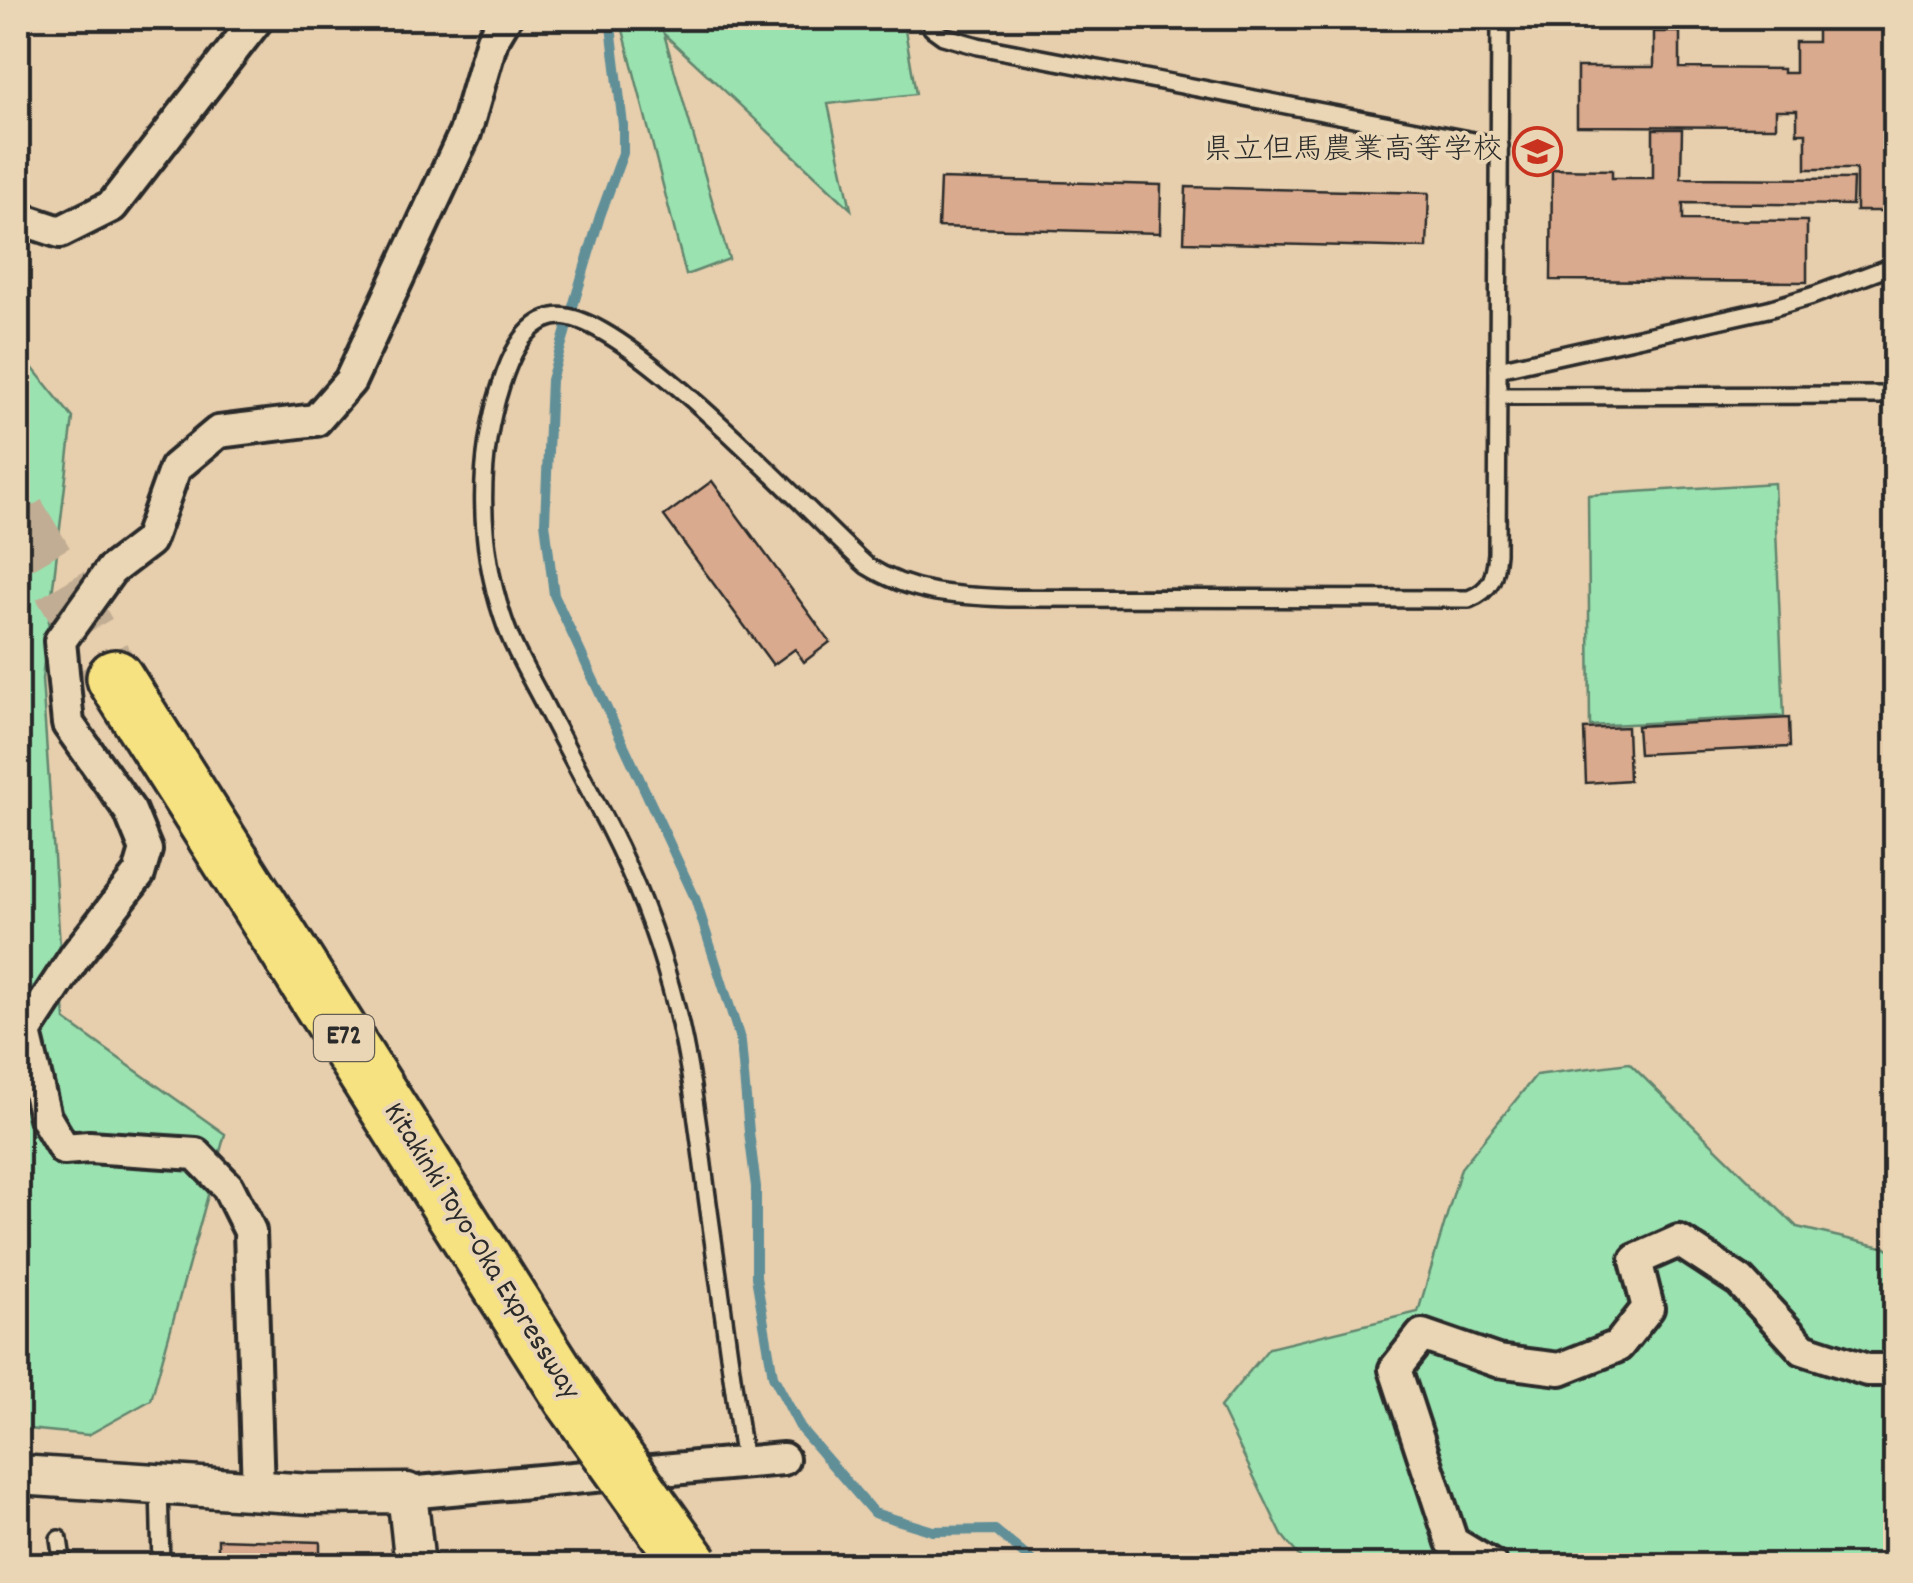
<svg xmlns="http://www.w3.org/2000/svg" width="1913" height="1583" font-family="Dekko,'Klee One',sans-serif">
  <rect width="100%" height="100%" fill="#e7cead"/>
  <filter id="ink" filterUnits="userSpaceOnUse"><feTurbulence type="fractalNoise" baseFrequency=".01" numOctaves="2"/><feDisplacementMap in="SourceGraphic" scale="20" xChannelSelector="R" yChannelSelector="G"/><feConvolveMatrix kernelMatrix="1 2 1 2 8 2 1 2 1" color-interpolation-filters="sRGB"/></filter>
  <g filter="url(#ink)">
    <g fill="#9ae2b0" stroke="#62866e" stroke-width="2.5">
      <path d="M620 18H903L916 94 828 104 851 209 664 34 729 259 686 275Z"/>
      <path d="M18 350 73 418 42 679 65 1020 225 1134 151 1400 88 1435 18 1428Z"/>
      <path d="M1774 483 1784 716 1590 726 1588 495Z"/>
      <path d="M1629 1063 1797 1227 1895 1250V1565H1306L1282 1535 1220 1407 1269 1348 1418 1312 1461 1168 1536 1075Z"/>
    </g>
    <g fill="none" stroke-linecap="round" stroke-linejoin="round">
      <path stroke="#608f98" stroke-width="10" d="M610 18 623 125V153L600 216 551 380 545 522 554 595 695 898 741 1042 749 1132 756 1187V1277L773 1376 801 1429 874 1513 933 1531 995 1530 1038 1566"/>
    </g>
    <g fill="#d9aa8d" stroke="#2b2b2b" stroke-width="2.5">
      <path d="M1817 18H1896V211H1856V169H1806V133H1797V110H1776V127L1577 126V67H1654V32H1680V68L1783 69V73H1795V42H1817Z"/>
      <path d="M1653 129H1682L1681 178 1853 179 1852 205 1683 203V220L1807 221V282L1551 280 1552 169 1612 170V178H1653Z"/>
      <path d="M940 179 1161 185 1160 233 938 227Z"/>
      <path d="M1186 187 1429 193 1427 248 1184 242Z"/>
      <path d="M712 481 830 642 804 662 795 649 773 665 664 516Z"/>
      <path d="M1789 718 1790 747 1639 754 1637 726Z"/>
      <path d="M1627 727 1629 780 1586 783 1584 729Z"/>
      <path d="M218 1539 320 1542V1566H218Z"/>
    </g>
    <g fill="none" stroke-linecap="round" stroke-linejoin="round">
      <path stroke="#c1ad93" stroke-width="55" stroke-dasharray="55 28" stroke-linecap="butt" d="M18 514 115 678"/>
      <defs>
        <g id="service">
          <path d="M932 18V28L943 36 978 46 1500 146"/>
          <path d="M1498 369 1768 309 1812 296 1892 266"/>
          <path d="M1498 396 1896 395"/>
          <path d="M744 1463C732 1374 720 1285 707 1196 698 1127 690 1056 671 988 656 933 635 879 609 828 588 787 566 747 545 706 530 677 513 649 503 618 478 544 477 459 501 385 509 360 523 324 553 317 616 302 814 520 867 566 912 594 955 596 1008 598L1469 599C1492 590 1495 576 1497 553L1500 18"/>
          <path d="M159 1485 161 1566"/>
          <path d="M59 1539 63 1566"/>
        </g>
        <g id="minor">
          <path d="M18 218 60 232 112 206 258 18"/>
          <path d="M258 1492 250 1231 228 1187 196 1154 89 1147 64 1149 45 1117 25 1033 76 955 139 874 146 850 130 811 68 724 60 641 111 570 149 541 175 468 218 432 316 420 350 381 465 133 492 40 505 18"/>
          <path d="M407 1493 783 1459"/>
          <path d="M1492 1566 1452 1542 1395 1369 1422 1335 1497 1361 1560 1369 1618 1346 1648 1308 1636 1260 1679 1241 1740 1281 1803 1349 1867 1370H1896"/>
        </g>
        <path id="tertiary" d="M18 1475 310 1494 407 1493 415 1566"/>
        <path id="motorway" d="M115 678 572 1398"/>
      </defs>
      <use href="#service" stroke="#2b2b2b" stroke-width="22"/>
      <use href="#minor" stroke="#2b2b2b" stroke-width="38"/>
      <use href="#tertiary" stroke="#2b2b2b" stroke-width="45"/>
      <use href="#motorway" stroke="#2b2b2b" stroke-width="62"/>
      <use href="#service" stroke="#ead6b4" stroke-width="15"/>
      <use href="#minor" stroke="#ead6b4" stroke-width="30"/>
      <use href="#tertiary" stroke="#ead6b4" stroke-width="38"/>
      <use href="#motorway" stroke="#f7e281" stroke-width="55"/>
      <defs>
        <path id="motorway-bridge" d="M572 1398 692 1566"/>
      </defs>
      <use href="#motorway-bridge" stroke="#2b2b2b" stroke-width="62" stroke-linecap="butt"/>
      <use href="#motorway-bridge" stroke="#f7e281" stroke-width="55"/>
    </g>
  </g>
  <defs>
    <symbol id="school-ring" viewBox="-11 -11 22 22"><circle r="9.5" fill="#ead6b4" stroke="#c8321e" stroke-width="1.5"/><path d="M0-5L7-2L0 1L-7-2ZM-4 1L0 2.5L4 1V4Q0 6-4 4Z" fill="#c8321e"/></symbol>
  </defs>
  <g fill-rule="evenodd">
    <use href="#school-ring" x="1510" y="124" width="55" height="55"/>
  </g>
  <g text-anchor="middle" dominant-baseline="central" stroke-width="8" stroke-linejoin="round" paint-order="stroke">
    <rect fill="#ead6b4" stroke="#645e54" stroke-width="2.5" x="314" y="1015" width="60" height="46" rx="8"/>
    <g font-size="28" font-weight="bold" fill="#2b2b2b">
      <text x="344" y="1038">E72</text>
    </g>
    <g font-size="30" fill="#2b2b2b" stroke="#ead6b4" text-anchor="end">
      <text x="1503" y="152">県立但馬農業高等学校</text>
    </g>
    <g font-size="30" fill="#2b2b2b" stroke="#ead6b4">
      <text transform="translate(480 1252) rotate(58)">Kitakinki Toyo-Oka Expressway</text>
    </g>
  </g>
  <rect width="1913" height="1583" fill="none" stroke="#ead6b4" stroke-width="60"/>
  <rect x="30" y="30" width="1853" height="1523" fill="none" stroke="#2b2b2b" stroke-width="4" filter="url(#ink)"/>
</svg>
